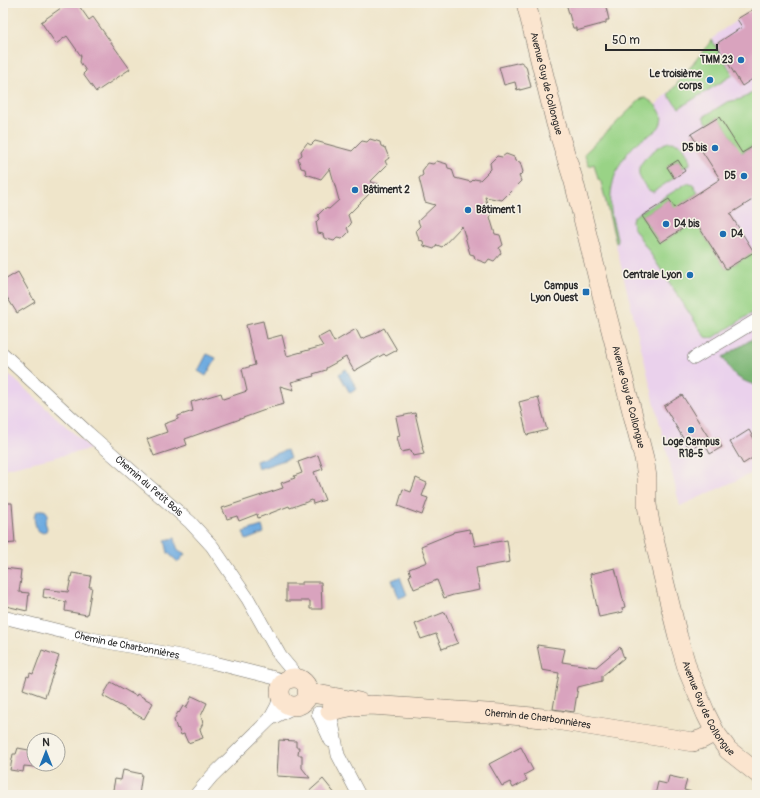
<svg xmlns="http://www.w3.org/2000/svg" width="760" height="798" font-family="Pangolin,sans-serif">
  <rect width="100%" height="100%" fill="#f7f3e8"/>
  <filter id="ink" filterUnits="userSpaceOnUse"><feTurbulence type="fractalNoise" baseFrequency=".025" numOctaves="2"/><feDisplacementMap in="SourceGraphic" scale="8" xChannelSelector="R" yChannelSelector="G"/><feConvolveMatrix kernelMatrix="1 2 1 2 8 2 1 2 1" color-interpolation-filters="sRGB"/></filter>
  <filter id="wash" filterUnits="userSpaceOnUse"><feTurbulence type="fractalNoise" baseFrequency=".012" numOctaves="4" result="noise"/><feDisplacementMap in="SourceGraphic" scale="16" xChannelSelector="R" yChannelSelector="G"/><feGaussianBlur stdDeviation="0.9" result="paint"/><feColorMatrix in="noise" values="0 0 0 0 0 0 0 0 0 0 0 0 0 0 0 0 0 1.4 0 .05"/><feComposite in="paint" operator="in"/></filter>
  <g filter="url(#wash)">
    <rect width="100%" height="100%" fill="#efe5ca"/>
    <g fill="#ead1ec">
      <path d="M757 7V471L680 506 596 164 672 89 718 33Z"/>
      <path d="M3 369 91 449 3 469Z"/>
    </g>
    <g fill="#99d386" stroke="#627f58">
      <path d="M712 40 733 75 679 108 668 95Z"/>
      <path d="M756 91 757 93V143L730 160 736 144 719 117 708 124 703 117 727 102 741 99Z"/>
      <path d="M645 98C656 103 667 115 659 127 656 132 642 139 637 143 615 163 607 190 612 218 614 226 616 234 618 242L616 243 601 182 598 179 594 164 589 166 584 154 641 99Z"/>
      <path d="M669 142C672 142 676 142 679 144 685 147 690 158 690 164L683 168 678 160 667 167 674 178 653 192C647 190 645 186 642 181 640 178 638 173 639 169 640 160 660 144 669 142Z"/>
      <path d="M687 183 693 185 698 193 684 202 678 214 669 199 642 216 660 243 686 227 692 216 726 269 754 252 757 257V310L713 338 705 337 633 227 632 222 633 217Z"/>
    </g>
    <path fill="#7ab573" stroke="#52704f" d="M757 336V386C736 378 734 377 723 357Z"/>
    <g fill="#6eabe0" stroke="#4c6b86">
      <path d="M207 354 216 358 206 376 198 371Z"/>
      <path d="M346 369 357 389 350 393 339 374Z"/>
      <path d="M287 450 290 458 258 469 256 461Z"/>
      <path d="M39 510C50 509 48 516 45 522L47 528 46 531 43 533 37 530C35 523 31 514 39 510Z"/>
      <path d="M262 526 264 533 246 540 243 532Z"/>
      <path d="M175 538C176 542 176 549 180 551 182 552 184 553 185 554L178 562 168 553 165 540Z"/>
      <path d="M400 577 407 595 399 598 392 580Z"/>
    </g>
    <g id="blocks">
      <g fill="#d9a3be">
        <path d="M68 3H77L89 20 93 17 130 69 96 92 83 74 86 71 80 62 81 56 67 36 56 44 41 22Z"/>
        <path d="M566 3H605L609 20H606V23L576 31V28H573Z"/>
        <path d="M757 7V76L742 86 716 44 742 27 737 19Z"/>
        <path d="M521 62 526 66 531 87 520 90V89L517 90 515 82 504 85 499 67Z"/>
        <path d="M719 117 742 153 757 144V197L730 214 754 252 726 269 695 221 660 243 642 216 669 199 675 208 720 179 691 134Z"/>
        <path d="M370 139 380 142 381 146 385 148 389 158 385 161 387 165 370 182 379 184 348 215 351 224 347 228 349 232 342 239 337 238 334 241 324 238 323 234 318 233 316 222 319 219 318 215 325 208 329 209 339 200 330 168 321 179 306 174 305 169 301 168 298 158 302 155 301 151 307 143 311 145 315 141 352 151 362 141 367 142Z"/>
        <path d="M506 154 514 157 515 161 520 162 523 172 519 176 521 181 502 200 485 197 491 216 490 217 495 234 500 235 503 245 499 248 501 253 494 261 489 259 486 263 475 259 474 255 470 254 462 226 442 247 437 245 434 249 424 246 423 241 419 240 416 230 420 226 418 221 435 205 425 202 419 178 423 175 422 171 428 163 433 164 437 161 447 164 448 168 452 169 455 178 471 182 474 179 480 180 491 169 490 163 497 156 502 157Z"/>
        <path d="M678 160 685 171 674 178 667 167Z"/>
        <path d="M18 272 35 302 17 313 3 291V281Z"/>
        <path d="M263 321 267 339 282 335 287 356 323 346 318 338 329 332 334 342 356 329 361 339 374 334 384 328 397 350 386 356 384 354 354 371 346 357 326 368V370L313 374 314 376 291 382 294 390 280 386 284 404 265 409V410L185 439 187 445 154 456 147 439 167 432 164 424 178 419V416L193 411 191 402 221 393 223 399 247 391 242 369 255 365 246 325Z"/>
        <path d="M682 395 709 438 690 450 664 406Z"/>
        <path d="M538 397 547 430 527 435 519 402Z"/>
        <path d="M415 413 423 447H422L424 454 413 456 411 450 401 452 397 437 400 436 396 417Z"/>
        <path d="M749 430 757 444V455L743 464 730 442Z"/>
        <path d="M716 438 722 447 710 454 705 444Z"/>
        <path d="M318 455 323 469 314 472 325 500 313 504 312 500 290 508 289 506 258 518 257 514 239 521 237 516 227 519 222 508 283 488 281 483 295 478 294 476 302 473 298 462Z"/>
        <path d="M416 478 427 483 422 496 428 498 422 515 398 506 403 489 411 492Z"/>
        <path d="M3 503H12L15 543 3 544Z"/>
        <path d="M469 529 470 533 472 532 475 546 507 540 510 562 476 568 480 590 453 595 444 598 437 580 414 589 409 576 411 575 409 569 427 562 421 546 453 533V532Z"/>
        <path d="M4 568 21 570 20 579H21L19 592 29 593 27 611 6 606Z"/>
        <path d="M615 568 625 607 622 608 623 612 599 617 590 574Z"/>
        <path d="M72 573 91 576 89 587H92L87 615 65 611 66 602 43 597 44 589 68 592Z"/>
        <path d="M302 582H321L322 609H310V601H286V584H302Z"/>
        <path d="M445 612 458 643 442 649 436 634 421 639 415 624Z"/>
        <path d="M537 645 565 649 562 662 596 667 620 647 624 658 602 676V681L578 687 574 712 553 709 559 673 542 670Z"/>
        <path d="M42 650 59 656 45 697 23 689 27 676 29 677 30 673 33 674Z"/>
        <path d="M111 682 136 696 137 694 153 703 144 719 103 696Z"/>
        <path d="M192 696 207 703 201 716 203 723 200 729 203 738 188 743 184 734 181 735 178 728 177 729 174 720 178 712 179 713 183 706 186 708Z"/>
        <path d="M279 740 296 741V747H299L298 755H302V768L310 778 277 776Z"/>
        <path d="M521 747 533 770 524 775 527 780 513 788 510 782 502 786 489 764Z"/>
        <path d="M18 748 34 751V767L24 766 23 772 10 770 13 754H16Z"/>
        <path d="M123 770 142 774 139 795H112L115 779 121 780Z"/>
        <path d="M669 776 687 780 684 790 692 792V795H655L658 782 667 784Z"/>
        <path d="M323 779 336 795H305Z"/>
      </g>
    </g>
  </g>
  <g filter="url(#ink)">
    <use href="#blocks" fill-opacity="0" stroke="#706c63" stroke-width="1"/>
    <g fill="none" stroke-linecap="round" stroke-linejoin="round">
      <defs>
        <g id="street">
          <path id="s1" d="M3 354 88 433 190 522 212 546 248 599 280 656 300 680"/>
          <path d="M694 358 757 320"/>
          <path id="s2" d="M3 617 92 639 211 662 275 678 284 682"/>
          <path d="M330 711 338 755 359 795"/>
          <path d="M318 713 331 741"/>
          <path d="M270 719 296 706"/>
          <path d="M196 795 212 776 270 719 277 706 280 697"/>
        </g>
        <g id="secondary">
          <path id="s3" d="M526 3 556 124 574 182 604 303 644 458 647 477V505L650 523 678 637 688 671 706 714 715 732 728 750 757 773"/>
          <circle cx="294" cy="692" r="14"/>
          <path d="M307 692 359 702"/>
          <path id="s4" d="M330 711 354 706 371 705 501 714 543 718 693 742 702 739 715 732"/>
        </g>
      </defs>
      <use href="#street" stroke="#706c63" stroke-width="14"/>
      <use href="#secondary" stroke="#706c63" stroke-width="20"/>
      <use href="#street" stroke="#fff" stroke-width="13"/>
      <use href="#secondary" stroke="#fbe5cf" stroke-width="19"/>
    </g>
  </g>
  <g fill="#1f6fb2" stroke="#f7f3e8" stroke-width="1.5">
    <circle cx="741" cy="60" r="4"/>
    <circle cx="710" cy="80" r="4"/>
    <circle cx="715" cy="148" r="4"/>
    <circle cx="744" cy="176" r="4"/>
    <circle cx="355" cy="190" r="4"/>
    <circle cx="468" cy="210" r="4"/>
    <circle cx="666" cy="224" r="4"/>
    <circle cx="723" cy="234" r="4"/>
    <circle cx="690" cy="275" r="4"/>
    <rect x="582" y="288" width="8" height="8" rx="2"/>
    <circle cx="691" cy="430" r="4"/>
  </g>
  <g text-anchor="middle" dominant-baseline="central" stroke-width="3" stroke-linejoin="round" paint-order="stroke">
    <g font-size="10" font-weight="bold" fill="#2b2b2b" stroke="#f7f3e8" text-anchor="end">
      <text x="733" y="60">TMM 23</text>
      <text x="702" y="74">Le troisième<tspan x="702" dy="12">corps</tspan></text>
      <text x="707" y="148">D5 bis</text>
      <text x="736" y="176">D5</text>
      <text x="363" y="190" text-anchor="start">Bâtiment 2</text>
      <text x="476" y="210" text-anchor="start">Bâtiment 1</text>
      <text x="674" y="224" text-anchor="start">D4 bis</text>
      <text x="731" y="234" text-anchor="start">D4</text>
      <text x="682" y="275">Centrale Lyon</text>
      <text x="578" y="286">Campus<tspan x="578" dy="12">Lyon Ouest</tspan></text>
      <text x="691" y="442" text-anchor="middle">Loge Campus<tspan x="691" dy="12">R18-5</tspan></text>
    </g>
    <g font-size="10" fill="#2b2b2b" stroke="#f7f3e8">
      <text stroke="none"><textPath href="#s3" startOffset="83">Avenue Guy de Collongue</textPath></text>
      <text stroke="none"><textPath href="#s3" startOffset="407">Avenue Guy de Collongue</textPath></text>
      <text stroke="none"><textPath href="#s1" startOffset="197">Chemin du Petit Bois</textPath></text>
      <text stroke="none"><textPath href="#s2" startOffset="127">Chemin de Charbonnières</textPath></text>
      <text stroke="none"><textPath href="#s3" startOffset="731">Avenue Guy de Collongue</textPath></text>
      <text stroke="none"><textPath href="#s4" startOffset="209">Chemin de Charbonnières</textPath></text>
    </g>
  </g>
  <rect width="760" height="798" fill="none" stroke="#f7f3e8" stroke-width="16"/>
  <g transform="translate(46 752)"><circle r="19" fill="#f7f3e8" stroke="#a5a39c"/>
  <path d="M0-3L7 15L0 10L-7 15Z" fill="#1f6fb2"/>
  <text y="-6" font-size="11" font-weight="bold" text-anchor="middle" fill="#2b2b2b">N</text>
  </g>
  <path d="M606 44v6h111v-6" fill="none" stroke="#2b2b2b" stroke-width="2"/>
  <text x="612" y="44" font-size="12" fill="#2b2b2b" stroke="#f7f3e8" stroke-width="3" paint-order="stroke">50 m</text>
</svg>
